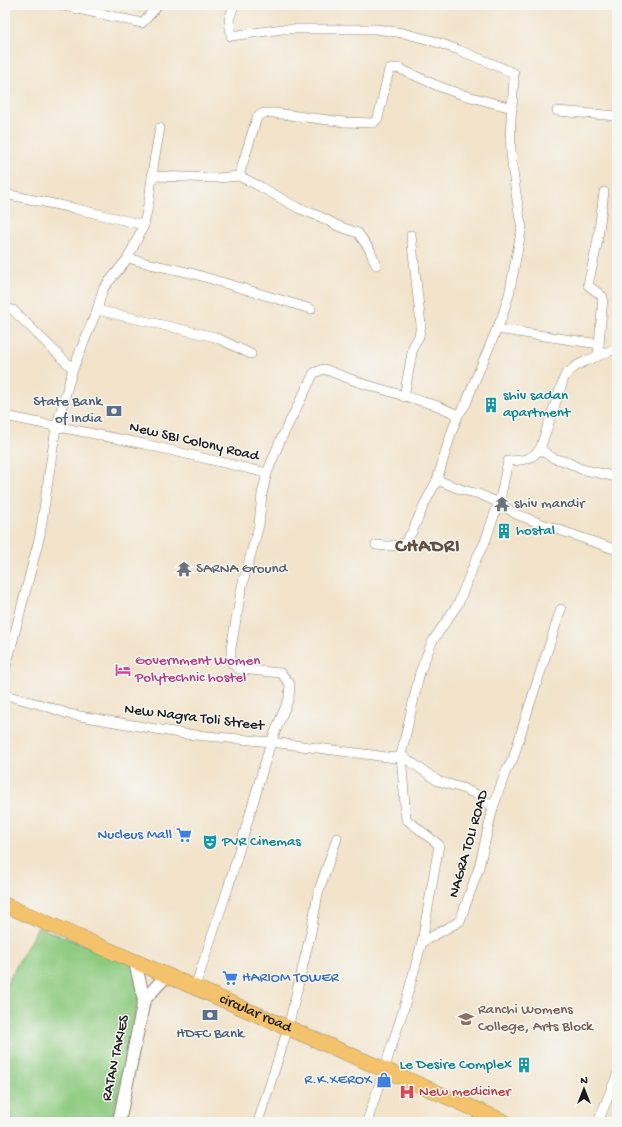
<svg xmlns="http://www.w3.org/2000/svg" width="622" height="1127" font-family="'Gochi Hand',sans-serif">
  <rect width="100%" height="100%" fill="#f6f6f2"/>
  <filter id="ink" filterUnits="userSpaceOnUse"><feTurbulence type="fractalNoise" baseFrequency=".025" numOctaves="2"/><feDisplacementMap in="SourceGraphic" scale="8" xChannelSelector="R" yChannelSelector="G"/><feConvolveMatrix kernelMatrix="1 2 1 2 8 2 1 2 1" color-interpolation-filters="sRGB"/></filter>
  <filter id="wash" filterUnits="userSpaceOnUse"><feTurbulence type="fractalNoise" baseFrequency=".012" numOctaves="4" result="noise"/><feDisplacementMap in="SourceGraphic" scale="16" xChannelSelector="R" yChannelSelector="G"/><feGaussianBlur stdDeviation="0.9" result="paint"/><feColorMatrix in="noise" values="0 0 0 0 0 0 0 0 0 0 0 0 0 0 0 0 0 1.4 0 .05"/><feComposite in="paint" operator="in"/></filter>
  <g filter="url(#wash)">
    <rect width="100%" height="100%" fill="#f2e3ca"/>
    <path fill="#8dca7f" stroke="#54734e" d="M38 927 132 963 139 996 112 1122H5V987Z"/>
  </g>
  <g filter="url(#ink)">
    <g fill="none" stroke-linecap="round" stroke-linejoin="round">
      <defs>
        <g id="minor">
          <path d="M60 5 142 23 155 9 157 5"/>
          <path d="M234 5 229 20 231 36 283 29H376L403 33 430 40 459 50 514 73C514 88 512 104 511 119 509 146 513 174 517 200 519 209 519 218 522 227L509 295 502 317 473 385 466 404 458 415"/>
          <path d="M557 111 617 116"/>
          <path d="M152 176 218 178 239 176 261 187 298 208 321 217 338 226 358 233 370 250 376 265"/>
          <path d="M239 176 257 117 264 113H274L344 122 373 123 378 118 389 70 392 69 398 68 438 86 460 94 512 108"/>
          <path d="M5 194 73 208 144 225"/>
          <path d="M128 258 150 264 191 273 311 309"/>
          <path d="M5 308 13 310 73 369"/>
          <path d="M97 310 215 337 251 354"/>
          <path d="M497 329 599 344"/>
          <path d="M598 356 603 297 588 285 597 245 604 192"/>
          <path d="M404 397 413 347 419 336 421 325 411 235"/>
          <path d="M5 416 144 444 267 473 262 494 259 525 242 586 231 648V662L239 669 281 673 290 684 289 698 271 742 228 888 195 987"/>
          <path d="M540 449 553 458 567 462 581 469 617 477"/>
          <path d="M267 473 280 441 314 373 324 369 361 383 438 406 458 415 451 434 437 480 424 505 412 532 403 545 387 546 376 545"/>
          <path d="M437 480 463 490 479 494 499 503 516 514 542 524 617 550"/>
          <path d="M5 671 40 535 56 427 73 369 97 310 103 289 128 258 144 225 149 201 154 161 160 128"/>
          <path d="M5 695 46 706 68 714 185 734 271 742 395 758 401 755 406 819 439 845 422 942"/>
          <path d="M493 808 480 796 462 788 438 781 401 755 420 672 432 642 458 604 477 557 485 542 501 495 508 461C523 460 530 461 540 449L565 375 576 366 586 361 617 348"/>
          <path d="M258 1122 288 1028 311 932 318 893 337 838"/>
          <path d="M367 1122 403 1011 422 942 460 921 479 867 493 808 505 773 513 759 528 710 561 609"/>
          <path d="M598 1122 617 1075"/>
        </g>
        <g id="tertiary">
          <path d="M144 1000 167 975"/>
          <path d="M119 1122 144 1000 135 962"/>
        </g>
        <g id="primary">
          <path id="s1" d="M5 905 505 1122"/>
        </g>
      </defs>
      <use href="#minor" stroke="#878073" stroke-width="10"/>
      <use href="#tertiary" stroke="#878073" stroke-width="14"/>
      <use href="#primary" stroke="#878073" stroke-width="16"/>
      <use href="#minor" stroke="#fff" stroke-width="9"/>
      <use href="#tertiary" stroke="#fff" stroke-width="12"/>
      <use href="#primary" stroke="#f3c26a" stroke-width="15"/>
    </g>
  </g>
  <defs>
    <symbol id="building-bare" viewBox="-9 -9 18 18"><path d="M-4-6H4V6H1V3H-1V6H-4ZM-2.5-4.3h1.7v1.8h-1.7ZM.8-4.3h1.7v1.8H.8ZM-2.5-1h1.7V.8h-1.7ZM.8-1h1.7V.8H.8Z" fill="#0f9aa8" stroke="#f6f6f2" stroke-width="2.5" paint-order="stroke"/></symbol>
    <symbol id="bank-bare" viewBox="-9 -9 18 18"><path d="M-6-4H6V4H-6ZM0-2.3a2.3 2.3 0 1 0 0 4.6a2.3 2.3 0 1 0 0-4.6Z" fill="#5c6f8a" stroke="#f6f6f2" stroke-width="2.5" paint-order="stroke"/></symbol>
    <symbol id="temple-bare" viewBox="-9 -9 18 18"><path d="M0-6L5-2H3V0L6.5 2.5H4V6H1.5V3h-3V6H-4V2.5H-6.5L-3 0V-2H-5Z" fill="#6b7280" stroke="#f6f6f2" stroke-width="2.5" paint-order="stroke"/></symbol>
    <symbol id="hotel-bare" viewBox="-9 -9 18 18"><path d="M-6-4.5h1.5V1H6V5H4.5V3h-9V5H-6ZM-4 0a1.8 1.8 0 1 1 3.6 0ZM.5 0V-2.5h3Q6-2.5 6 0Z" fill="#d1479c" stroke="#f6f6f2" stroke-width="2.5" paint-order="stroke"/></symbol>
    <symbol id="supermarket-bare" viewBox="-9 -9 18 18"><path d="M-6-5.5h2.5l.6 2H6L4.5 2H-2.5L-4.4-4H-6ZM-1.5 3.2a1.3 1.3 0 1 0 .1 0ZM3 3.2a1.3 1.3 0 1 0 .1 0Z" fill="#3f7fe0" stroke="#f6f6f2" stroke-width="2.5" paint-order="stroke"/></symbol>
    <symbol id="theatre-bare" viewBox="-9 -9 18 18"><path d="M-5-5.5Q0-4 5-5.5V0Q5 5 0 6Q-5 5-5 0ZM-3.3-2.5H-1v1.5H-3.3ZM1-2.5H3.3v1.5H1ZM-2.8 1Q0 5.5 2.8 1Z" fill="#0f9aa8" stroke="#f6f6f2" stroke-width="2.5" paint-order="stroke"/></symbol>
    <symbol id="university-bare" viewBox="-9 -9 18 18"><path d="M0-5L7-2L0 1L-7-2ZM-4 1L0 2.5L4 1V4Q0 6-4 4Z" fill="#8d6e63" stroke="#f6f6f2" stroke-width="2.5" paint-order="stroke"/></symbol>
    <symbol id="shop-bare" viewBox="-9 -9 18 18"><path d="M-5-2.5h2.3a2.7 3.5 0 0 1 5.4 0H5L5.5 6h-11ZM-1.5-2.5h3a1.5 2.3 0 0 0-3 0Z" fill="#3f7fe0" stroke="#f6f6f2" stroke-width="2.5" paint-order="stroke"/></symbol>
    <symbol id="hospital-bare" viewBox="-9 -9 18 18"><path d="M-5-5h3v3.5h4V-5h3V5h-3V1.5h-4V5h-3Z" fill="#e0444e" stroke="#f6f6f2" stroke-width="2.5" paint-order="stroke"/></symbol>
  </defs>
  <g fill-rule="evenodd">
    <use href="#building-bare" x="480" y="394" width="22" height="22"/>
    <use href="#bank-bare" x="103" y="400" width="22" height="22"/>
    <use href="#temple-bare" x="491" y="493" width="22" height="22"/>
    <use href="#building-bare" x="493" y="520" width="22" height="22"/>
    <use href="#temple-bare" x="173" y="558" width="22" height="22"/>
    <use href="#hotel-bare" x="112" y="659" width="22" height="22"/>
    <use href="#supermarket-bare" x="173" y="824" width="22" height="22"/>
    <use href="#theatre-bare" x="199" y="831" width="22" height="22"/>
    <use href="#supermarket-bare" x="219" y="967" width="22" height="22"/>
    <use href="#bank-bare" x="199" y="1004" width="22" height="22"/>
    <use href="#university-bare" x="455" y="1008" width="22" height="22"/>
    <use href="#building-bare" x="513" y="1054" width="22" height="22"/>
    <use href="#shop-bare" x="373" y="1069" width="22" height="22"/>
    <use href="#hospital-bare" x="396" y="1081" width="22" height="22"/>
  </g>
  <g text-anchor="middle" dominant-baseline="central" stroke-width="3" stroke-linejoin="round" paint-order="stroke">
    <g font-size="15" fill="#0d838f" stroke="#f6f6f2" text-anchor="start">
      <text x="503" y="396">shiv sadan<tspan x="503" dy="17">apartment</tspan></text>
      <text x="516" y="531">hostal</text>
      <text x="222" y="842">PVR Cinemas</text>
      <text x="512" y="1065" text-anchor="end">Le Desire Complex</text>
    </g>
    <g font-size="15" fill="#4e5e75" stroke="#f6f6f2" text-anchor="end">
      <text x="102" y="402">State Bank<tspan x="102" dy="17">of India</tspan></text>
      <text x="210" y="1034" text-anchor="middle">HDFC Bank</text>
    </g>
    <g font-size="15" fill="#1c1c1c" stroke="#f6f6f2">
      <text transform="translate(194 442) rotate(13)">New SBI Colony Road</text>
      <text transform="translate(194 718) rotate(7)">New Nagra Toli Street</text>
      <text transform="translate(469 844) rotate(-74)">NAGRA TOLI ROAD</text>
      <text stroke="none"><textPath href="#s1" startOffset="273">circular road</textPath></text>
      <text transform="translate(116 1058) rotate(-78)">RATAN TAKIES</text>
    </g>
    <g font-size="15" fill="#5b616d" stroke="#f6f6f2" text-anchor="start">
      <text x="514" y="504">shiv mandir</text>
      <text x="196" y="569">SARNA Ground</text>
    </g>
    <g font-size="15" fill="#b23c85" stroke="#f6f6f2" text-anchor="start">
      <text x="135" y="661">Government Women<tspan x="135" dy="17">Polytechnic hostel</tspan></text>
    </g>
    <g font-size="15" fill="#366cbe" stroke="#f6f6f2" text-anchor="end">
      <text x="172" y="835">Nucleus Mall</text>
      <text x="242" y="978" text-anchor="start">HARIOM TOWER</text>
      <text x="372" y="1080">R.K.XEROX</text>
    </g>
    <g font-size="15" fill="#785e54" stroke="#f6f6f2" text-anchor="start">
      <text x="478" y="1010">Ranchi Womens<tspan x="478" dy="17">College, Arts Block</tspan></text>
    </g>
    <g font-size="15" fill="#be3a42" stroke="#f6f6f2" text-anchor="start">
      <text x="419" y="1092">New mediciner</text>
    </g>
    <g font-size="19" font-weight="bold" letter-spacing="1" fill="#614f41" stroke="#f6f6f2">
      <text x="428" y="547">CHADRI</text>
    </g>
  </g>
  <rect width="622" height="1127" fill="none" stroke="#f6f6f2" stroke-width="20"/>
  <g transform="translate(584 1089)" stroke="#f6f6f2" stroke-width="3" paint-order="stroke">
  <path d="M0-3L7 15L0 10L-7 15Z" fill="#1c1c1c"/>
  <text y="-6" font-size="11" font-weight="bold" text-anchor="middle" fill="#1c1c1c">N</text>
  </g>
</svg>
